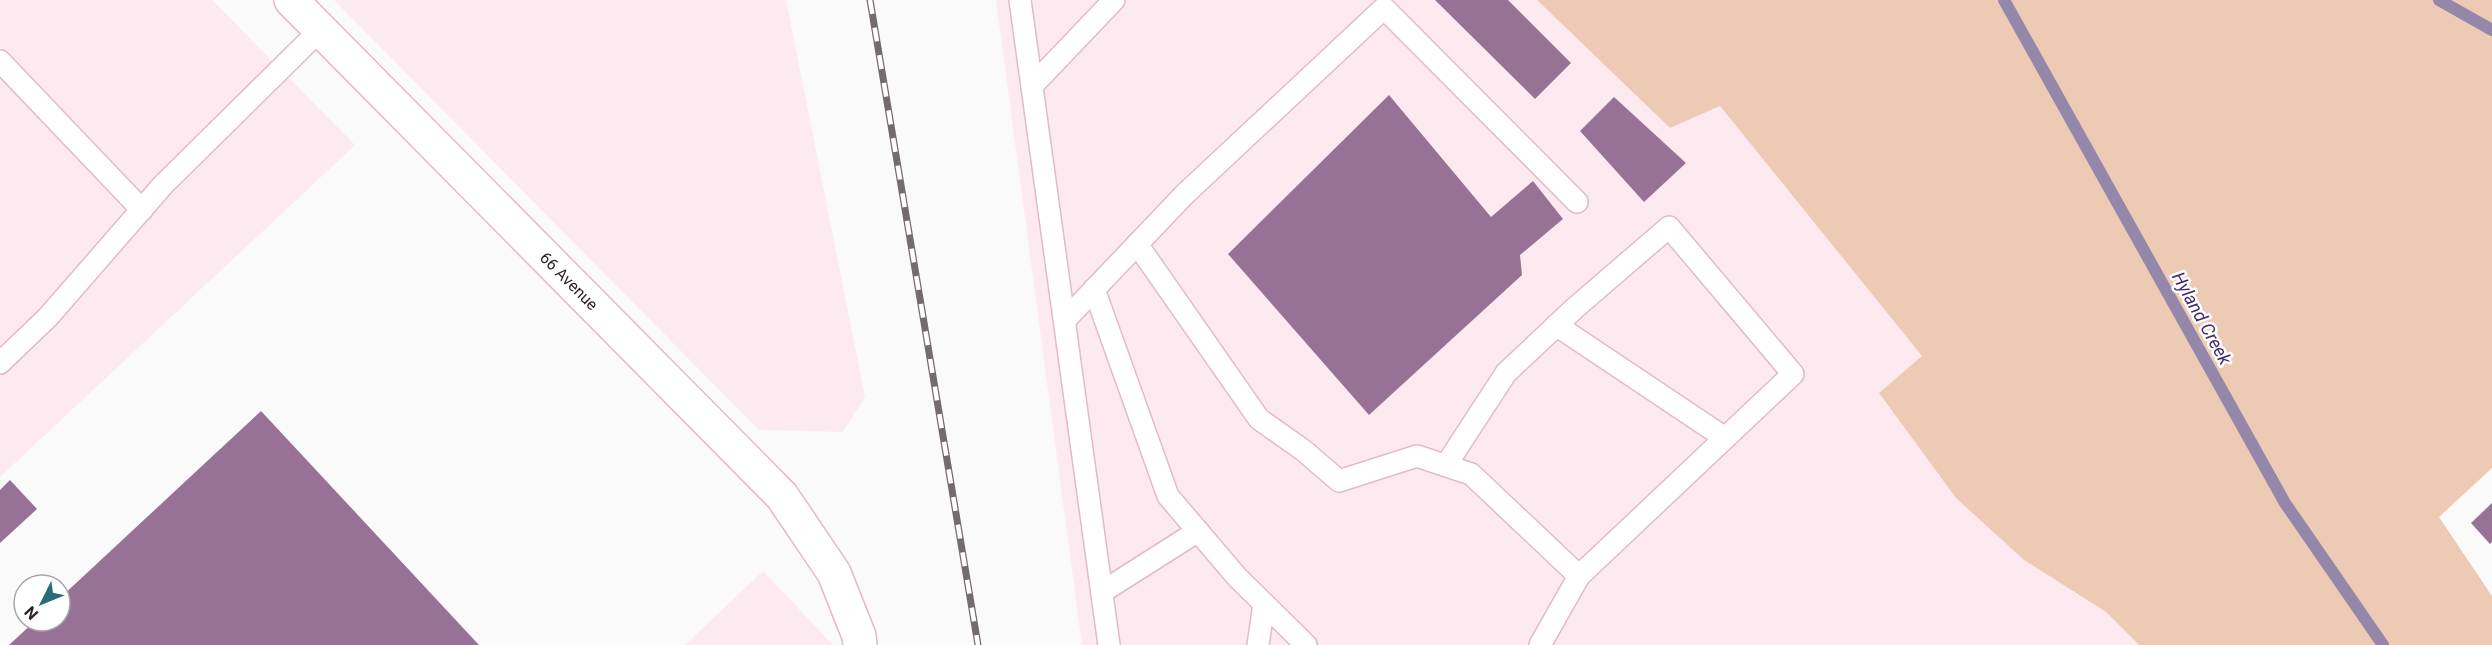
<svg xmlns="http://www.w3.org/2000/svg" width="2492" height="645" font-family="Roboto,sans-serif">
  <rect width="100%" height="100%" fill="#fafafa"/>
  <g fill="#fdeaf0">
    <path d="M0 0H212L355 145 0 477Z"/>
    <path d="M334 0H786L865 397 843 432 759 430Z"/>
    <path d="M996 0H1537L1670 128 1720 106 1922 356 2024 560 2106 612 2139 645H1082Z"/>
    <path d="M763 571 833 645H685Z"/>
  </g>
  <path fill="#edcab4" d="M1537 0H2492V468L2439 517 2492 596V645H2139L2106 612 2024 560 1956 498 1879 393 1922 356 1720 106 1670 128Z"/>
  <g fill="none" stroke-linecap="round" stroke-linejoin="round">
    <g stroke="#9587aa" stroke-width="12">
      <path d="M2004 0 2285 503 2383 645"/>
      <path d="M2439 0 2492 30"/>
    </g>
  </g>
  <g fill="#987296">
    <path d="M1435 0H1508L1571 63 1535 99Z"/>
    <path d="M1389 95 1491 217 1533 181 1563 219 1520 255 1522 275 1369 415 1228 254Z"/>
    <path d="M1614 97 1686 163 1644 202 1580 131Z"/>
    <path d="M261 411 479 645H9L35 621H60V598Z"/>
    <path d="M10 480 37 509 0 543V490Z"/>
    <path d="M2492 503V542L2490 544 2471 523Z"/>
  </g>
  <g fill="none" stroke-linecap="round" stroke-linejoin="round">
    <defs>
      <g id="lane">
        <path d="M1020 0 1109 645"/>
        <path d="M0 61 142 210"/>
        <path d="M1032 86 1114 0"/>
        <path d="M1137 244 1259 419 1303 450 1339 481 1417 456 1471 474 1579 576 1540 645"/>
        <path d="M1094 289 1168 496 1237 577 1306 645"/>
        <path d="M1066 319 1185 194 1384 8 1577 202"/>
        <path d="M1556 325 1725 438"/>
        <path d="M0 363 48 317 163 185 320 30"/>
        <path d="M1446 465 1506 373 1575 308 1669 227 1793 374 1579 576"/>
        <path d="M1102 592 1198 531"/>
        <path d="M1258 645 1264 604"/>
      </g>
      <path id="street" d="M291 0 782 496 834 573 859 636 860 645"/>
    </defs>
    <use href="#lane" stroke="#e2bbc8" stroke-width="24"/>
    <use href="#street" stroke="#e2bbc8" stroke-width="36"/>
    <use href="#lane" stroke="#fff" stroke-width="21"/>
    <use href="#street" stroke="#fff" stroke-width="33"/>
    <defs>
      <path id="rail" d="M870 0 978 645"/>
    </defs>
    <use href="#rail" stroke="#746b6e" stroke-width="7"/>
    <use href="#rail" stroke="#fff" stroke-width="4.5" stroke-dasharray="14" stroke-linecap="butt"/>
  </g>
  <g text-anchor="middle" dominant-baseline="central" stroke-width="5" stroke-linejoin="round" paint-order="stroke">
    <g font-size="16" fill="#2d1f24" stroke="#fff">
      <text transform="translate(569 281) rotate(45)">66 Avenue</text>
    </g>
    <g font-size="18" font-style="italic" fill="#422c67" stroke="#fff">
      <text transform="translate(2202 318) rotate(61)">Hyland Creek</text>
    </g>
  </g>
  <g transform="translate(42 603) rotate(227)"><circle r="28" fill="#ffffff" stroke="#aba5a7" stroke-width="1.5"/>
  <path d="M0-4.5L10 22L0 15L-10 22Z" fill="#266d7a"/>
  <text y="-9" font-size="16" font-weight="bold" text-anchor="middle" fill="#2d1f24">N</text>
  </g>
</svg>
